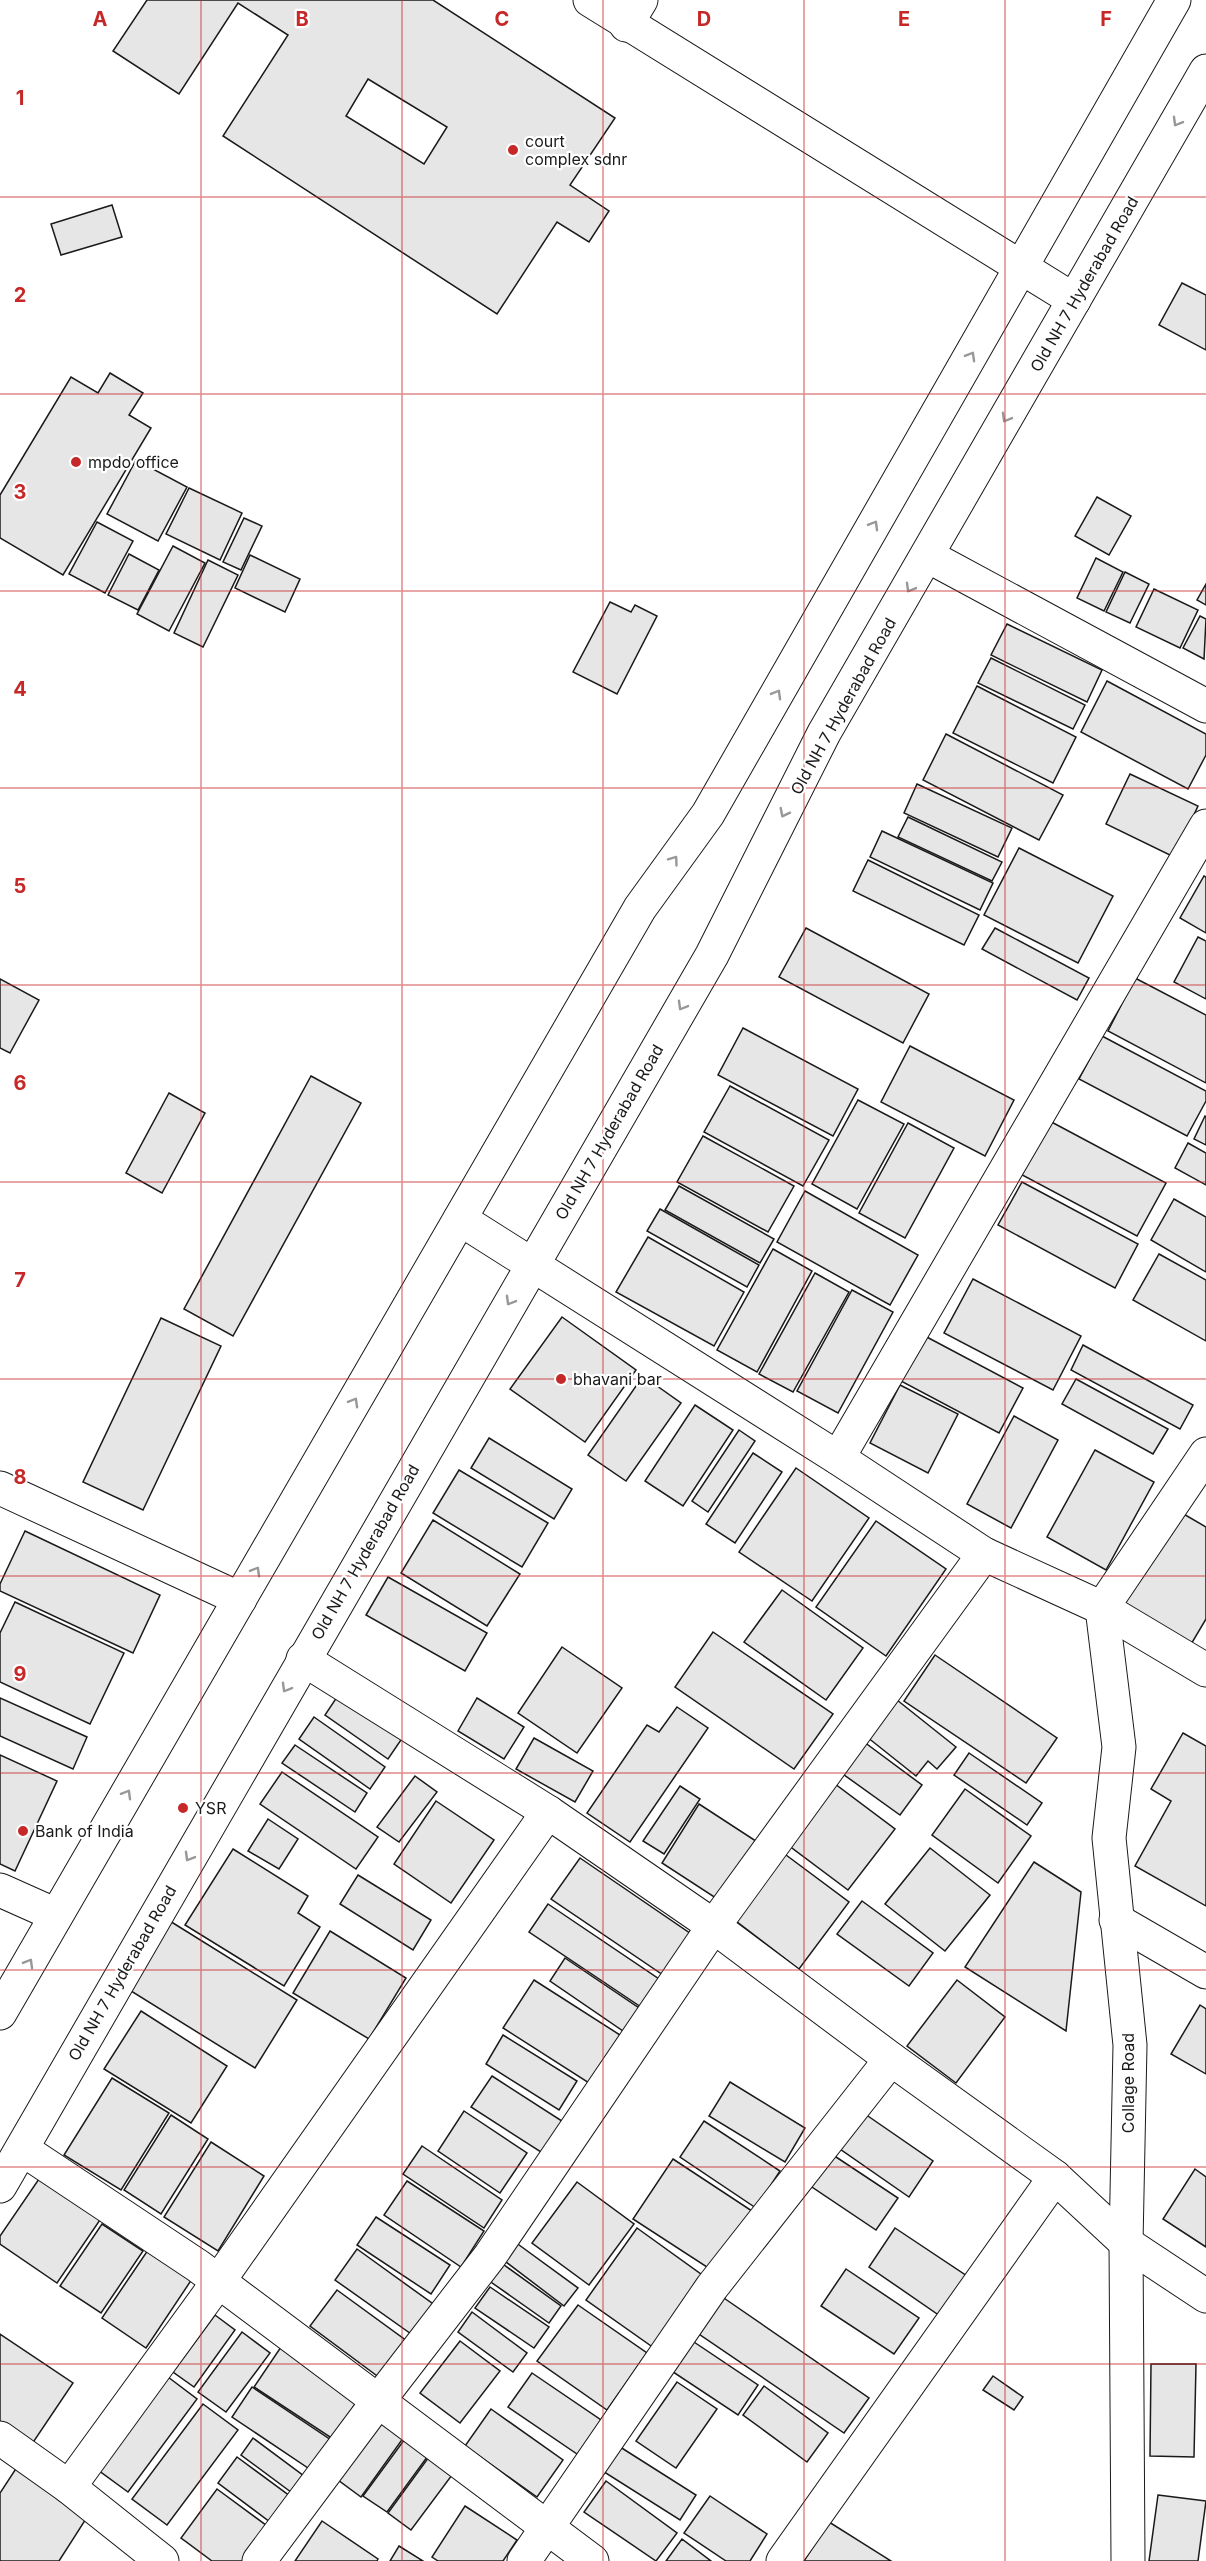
<svg xmlns="http://www.w3.org/2000/svg" width="1206" height="2561" font-family="Inter,sans-serif">
  <rect width="100%" height="100%" fill="#fff"/>
  <g fill="#e6e6e6" stroke="#1a1a1a" stroke-width="1.5" fill-rule="evenodd">
    <path d="M147 0H433L615 118 570 185 609 211 589 242 557 222 497 314 223 136 288 35 238 3 179 94 113 51ZM368 79 447 127 424 164 346 116Z"/>
    <path d="M112 205 122 237 61 255 51 224Z"/>
    <path d="M1182 283 1206 295V350L1159 325Z"/>
    <path d="M110 373 143 393 129 415 151 428 63 575 0 538V495L71 377 98 393Z"/>
    <path d="M136 460 187 487 158 541 107 514Z"/>
    <path d="M189 488 242 513 220 560 166 534Z"/>
    <path d="M1097 497 1131 516 1109 555 1075 536Z"/>
    <path d="M244 518 262 526 241 570 223 562Z"/>
    <path d="M97 522 133 541 105 593 69 574Z"/>
    <path d="M173 546 205 563 169 631 137 614Z"/>
    <path d="M129 554 159 570 138 610 108 595Z"/>
    <path d="M250 555 300 579 285 612 235 588Z"/>
    <path d="M1096 558 1123 572 1104 611 1077 598Z"/>
    <path d="M208 560 238 575 203 647 174 633Z"/>
    <path d="M1125 572 1149 584 1130 623 1106 612Z"/>
    <path d="M1206 584V605L1197 600Z"/>
    <path d="M1154 589 1198 610 1180 648 1136 627Z"/>
    <path d="M610 602 631 612 635 605 657 616 617 694 573 672Z"/>
    <path d="M1200 616 1206 619 1204 659 1183 648Z"/>
    <path d="M1007 624 1102 670 1087 702 991 655Z"/>
    <path d="M991 658 1085 705 1073 729 978 683Z"/>
    <path d="M1107 681 1206 734V755L1188 789 1081 732Z"/>
    <path d="M977 686 1076 737 1053 783 953 733Z"/>
    <path d="M946 734 1063 795 1039 840 923 780Z"/>
    <path d="M1130 774 1198 806 1174 857 1106 824Z"/>
    <path d="M917 784 1012 828 998 857 904 813Z"/>
    <path d="M908 817 1002 862 992 881 898 837Z"/>
    <path d="M882 831 993 883 980 910 870 857Z"/>
    <path d="M1019 848 1113 896 1078 963 984 915Z"/>
    <path d="M868 860 979 915 964 945 853 891Z"/>
    <path d="M1204 876 1206 877V933L1180 918Z"/>
    <path d="M806 928 929 994 903 1043 779 977Z"/>
    <path d="M995 928 1089 978 1077 1000 982 949Z"/>
    <path d="M1198 937 1206 941V999L1174 982Z"/>
    <path d="M1135 978 1206 1015V1083L1108 1031Z"/>
    <path d="M0 979 39 1000 10 1053 0 1048Z"/>
    <path d="M743 1028 858 1089 833 1136 718 1075Z"/>
    <path d="M1102 1036 1206 1091V1101L1187 1136 1079 1079Z"/>
    <path d="M910 1046 1014 1100 985 1156 881 1102Z"/>
    <path d="M311 1076 361 1103 233 1336 184 1309Z"/>
    <path d="M730 1086 829 1140 803 1186 704 1132Z"/>
    <path d="M169 1093 205 1113 162 1193 126 1173Z"/>
    <path d="M858 1100 904 1124 857 1209 812 1184Z"/>
    <path d="M1205 1116 1206 1117V1145L1194 1139Z"/>
    <path d="M1044 1118 1166 1183 1137 1236 1015 1171Z"/>
    <path d="M908 1123 954 1148 905 1238 859 1213Z"/>
    <path d="M703 1136 794 1186 768 1232 677 1182Z"/>
    <path d="M1188 1143 1206 1153V1185L1175 1168Z"/>
    <path d="M1022 1182 1138 1244 1115 1288 998 1225Z"/>
    <path d="M679 1186 774 1239 760 1263 665 1210Z"/>
    <path d="M805 1191 918 1255 890 1305 777 1242Z"/>
    <path d="M1174 1199 1206 1217V1272L1151 1240Z"/>
    <path d="M660 1209 759 1265 747 1287 647 1231Z"/>
    <path d="M648 1237 744 1292 714 1346 616 1292Z"/>
    <path d="M773 1249 812 1271 757 1372 717 1350Z"/>
    <path d="M1159 1254 1206 1280V1341L1133 1300Z"/>
    <path d="M815 1273 849 1292 793 1392 759 1374Z"/>
    <path d="M973 1279 1081 1336 1053 1390 944 1333Z"/>
    <path d="M852 1290 893 1312 838 1413 797 1391Z"/>
    <path d="M562 1317 636 1370 585 1442 510 1389Z"/>
    <path d="M161 1318 221 1346 143 1510 83 1482Z"/>
    <path d="M923 1335 1023 1388 999 1433 899 1380Z"/>
    <path d="M1083 1345 1193 1405 1180 1429 1071 1370Z"/>
    <path d="M643 1376 681 1403 626 1481 588 1455Z"/>
    <path d="M1076 1379 1168 1429 1153 1454 1062 1404Z"/>
    <path d="M900 1385 958 1414 928 1473 870 1443Z"/>
    <path d="M695 1405 733 1430 683 1506 645 1481Z"/>
    <path d="M1014 1416 1058 1440 1011 1528 967 1504Z"/>
    <path d="M739 1430 755 1441 708 1512 692 1501Z"/>
    <path d="M489 1438 572 1489 554 1519 471 1468Z"/>
    <path d="M1095 1450 1154 1482 1106 1570 1047 1537Z"/>
    <path d="M753 1453 782 1472 735 1543 706 1524Z"/>
    <path d="M796 1468 869 1518 812 1601 739 1552Z"/>
    <path d="M459 1470 548 1523 522 1567 433 1513Z"/>
    <path d="M1175 1509 1206 1527V1619L1190 1646 1119 1603Z"/>
    <path d="M433 1520 520 1574 487 1626 401 1573Z"/>
    <path d="M876 1521 946 1569 886 1656 816 1607Z"/>
    <path d="M25 1531 160 1595 133 1653 0 1591V1584Z"/>
    <path d="M388 1577 487 1633 465 1671 366 1615Z"/>
    <path d="M782 1590 863 1648 826 1700 744 1642Z"/>
    <path d="M15 1602 124 1653 90 1724 0 1682V1633Z"/>
    <path d="M713 1632 833 1714 794 1769 675 1687Z"/>
    <path d="M562 1647 622 1688 577 1753 518 1713Z"/>
    <path d="M935 1655 1057 1738 1026 1783 904 1701Z"/>
    <path d="M339 1694 403 1737 388 1759 325 1715Z"/>
    <path d="M892 1696 956 1747 937 1769 928 1761 916 1776 862 1733Z"/>
    <path d="M0 1698 87 1737 73 1769 0 1736Z"/>
    <path d="M477 1698 524 1727 504 1759 458 1731Z"/>
    <path d="M677 1707 708 1728 630 1842 587 1813 647 1725 659 1732Z"/>
    <path d="M314 1717 385 1767 370 1789 299 1739Z"/>
    <path d="M1183 1733 1206 1746V1906L1135 1866 1171 1801 1151 1789Z"/>
    <path d="M856 1736 922 1785 900 1815 833 1767Z"/>
    <path d="M534 1738 593 1771 575 1802 516 1769Z"/>
    <path d="M295 1745 367 1793 355 1812 282 1763Z"/>
    <path d="M969 1753 1042 1803 1027 1825 954 1775Z"/>
    <path d="M0 1755 57 1781 15 1871 0 1864Z"/>
    <path d="M282 1772 378 1837 356 1869 260 1804Z"/>
    <path d="M415 1776 437 1792 399 1842 377 1827Z"/>
    <path d="M827 1778 895 1829 848 1890 780 1839Z"/>
    <path d="M680 1786 700 1799 664 1854 643 1841Z"/>
    <path d="M965 1789 1031 1836 998 1883 932 1835Z"/>
    <path d="M436 1801 494 1840 451 1903 394 1864Z"/>
    <path d="M699 1804 762 1845 725 1904 662 1863Z"/>
    <path d="M268 1819 298 1839 279 1869 248 1851Z"/>
    <path d="M930 1848 990 1895 945 1951 885 1904Z"/>
    <path d="M233 1849 308 1896 298 1913 320 1927 284 1986 185 1925Z"/>
    <path d="M782 1852 849 1902 799 1969 732 1918Z"/>
    <path d="M580 1858 697 1938 669 1979 551 1899Z"/>
    <path d="M1034 1862 1081 1892 1066 2031 965 1967Z"/>
    <path d="M358 1875 431 1920 413 1950 340 1904Z"/>
    <path d="M862 1901 933 1953 909 1986 837 1934Z"/>
    <path d="M548 1904 662 1981 644 2009 529 1932Z"/>
    <path d="M165 1918 297 2000 255 2068 123 1986Z"/>
    <path d="M330 1931 406 1978 369 2039 293 1993Z"/>
    <path d="M565 1958 642 2010 626 2033 550 1981Z"/>
    <path d="M534 1980 620 2035 589 2083 503 2028Z"/>
    <path d="M957 1980 1005 2017 956 2083 907 2046Z"/>
    <path d="M1200 2005 1206 2009V2074L1171 2054Z"/>
    <path d="M141 2011 227 2066 191 2123 104 2069Z"/>
    <path d="M503 2035 577 2081 559 2110 486 2064Z"/>
    <path d="M492 2076 565 2123 544 2154 471 2107Z"/>
    <path d="M112 2078 169 2113 121 2190 64 2155Z"/>
    <path d="M730 2082 805 2128 785 2162 709 2116Z"/>
    <path d="M464 2111 527 2153 500 2193 438 2151Z"/>
    <path d="M865 2114 933 2161 909 2197 840 2149Z"/>
    <path d="M171 2115 208 2139 161 2214 124 2190Z"/>
    <path d="M704 2121 780 2171 756 2208 680 2157Z"/>
    <path d="M211 2142 264 2176 218 2251 164 2217Z"/>
    <path d="M422 2146 502 2200 484 2228 403 2174Z"/>
    <path d="M827 2151 898 2198 876 2230 806 2183Z"/>
    <path d="M673 2159 752 2211 713 2271 633 2219Z"/>
    <path d="M1195 2169 1206 2177V2247L1163 2219Z"/>
    <path d="M41 2176 102 2217 57 2283 0 2244V2236Z"/>
    <path d="M407 2181 484 2231 461 2267 384 2215Z"/>
    <path d="M577 2182 634 2224 589 2285 532 2243Z"/>
    <path d="M376 2217 450 2265 431 2294 357 2245Z"/>
    <path d="M102 2224 143 2251 101 2313 60 2286Z"/>
    <path d="M637 2228 705 2277 654 2348 586 2300Z"/>
    <path d="M895 2228 970 2278 943 2318 869 2267Z"/>
    <path d="M515 2242 578 2288 564 2306 502 2259Z"/>
    <path d="M357 2249 436 2306 414 2336 335 2280Z"/>
    <path d="M148 2250 192 2279 146 2348 102 2318Z"/>
    <path d="M500 2262 561 2306 549 2323 488 2280Z"/>
    <path d="M846 2269 919 2318 894 2354 821 2306Z"/>
    <path d="M490 2287 549 2327 534 2348 475 2308Z"/>
    <path d="M337 2290 411 2344 384 2381 310 2326Z"/>
    <path d="M718 2294 869 2398 844 2433 693 2330Z"/>
    <path d="M578 2305 647 2353 607 2410 537 2361Z"/>
    <path d="M472 2312 527 2353 513 2372 458 2332Z"/>
    <path d="M215 2315 235 2330 194 2387 173 2372Z"/>
    <path d="M242 2332 270 2353 226 2412 198 2392Z"/>
    <path d="M0 2334 73 2383 32 2444 0 2422Z"/>
    <path d="M682 2334 758 2385 738 2415 661 2364Z"/>
    <path d="M460 2341 500 2371 460 2423 420 2393Z"/>
    <path d="M283 2344 361 2395 333 2439 254 2387Z"/>
    <path d="M1151 2364H1196L1194 2457 1150 2456Z"/>
    <path d="M532 2373 604 2422 580 2456 508 2407Z"/>
    <path d="M993 2376 1023 2397 1014 2410 983 2390Z"/>
    <path d="M168 2377 197 2399 128 2492 98 2470Z"/>
    <path d="M677 2382 717 2409 676 2468 636 2441Z"/>
    <path d="M764 2386 828 2433 807 2462 743 2415Z"/>
    <path d="M252 2387 331 2440 311 2470 232 2417Z"/>
    <path d="M203 2404 238 2430 167 2525 132 2499Z"/>
    <path d="M491 2409 563 2460 537 2497 465 2446Z"/>
    <path d="M382 2410 409 2430 361 2497 334 2477Z"/>
    <path d="M410 2432 433 2449 387 2512 363 2496Z"/>
    <path d="M253 2438 312 2482 299 2498 241 2455Z"/>
    <path d="M617 2445 696 2495 680 2520 601 2470Z"/>
    <path d="M434 2450 458 2467 411 2530 388 2513Z"/>
    <path d="M237 2457 298 2502 278 2528 218 2483Z"/>
    <path d="M19 2464 91 2511 59 2561H0V2493Z"/>
    <path d="M606 2481 677 2533 656 2561 584 2512Z"/>
    <path d="M217 2489 278 2534 257 2561H212L181 2538Z"/>
    <path d="M1158 2495 1206 2501 1198 2561H1149Z"/>
    <path d="M710 2496 767 2534 750 2561H726L684 2533Z"/>
    <path d="M465 2506 517 2540 503 2561H438L432 2557Z"/>
    <path d="M322 2521 378 2559 377 2561H295Z"/>
    <path d="M829 2522 891 2561H804Z"/>
    <path d="M682 2539 711 2561H666Z"/>
    <path d="M399 2546 423 2561H390Z"/>
  </g>
  <g fill="none" stroke-linecap="round" stroke-linejoin="round">
    <defs>
      <g id="minor">
        <path d="M626 25 641 0"/>
        <path d="M928 556 1206 706"/>
        <path d="M838 1458 1206 826"/>
        <path d="M0 1488 240 1599"/>
        <path d="M303 1659 548 1812 705 1920 891 2059 1055 2177 1126 2243 1206 2296"/>
        <path d="M0 1890 56 1915"/>
        <path d="M1116 1920 1206 1972"/>
        <path d="M22 2149 198 2266 592 2561"/>
        <path d="M0 2438 69 2487 162 2561"/>
        <path d="M69 2487 218 2282 548 1812"/>
        <path d="M259 2561 379 2400 490 2256 713 1927 984 1554"/>
        <path d="M524 2561 712 2287 891 2059"/>
        <path d="M783 2561 1055 2177"/>
        <path d="M1128 2561 1126 2243 1130 2045 1109 1838 1119 1747 1102 1608 1206 1454"/>
      </g>
      <g id="secondary">
        <path d="M590 0 1074 300"/>
        <path d="M460 1219 838 1458 984 1554 1102 1608 1206 1670"/>
      </g>
      <g id="primary">
        <path d="M0 2013 640 908 708 814 1174 0"/>
        <path d="M0 2186 712 955 824 733 1206 71"/>
      </g>
    </defs>
    <use href="#minor" stroke="#1a1a1a" stroke-width="35"/>
    <use href="#secondary" stroke="#1a1a1a" stroke-width="35"/>
    <use href="#primary" stroke="#1a1a1a" stroke-width="35"/>
    <use href="#minor" stroke="#fff" stroke-width="33"/>
    <use href="#secondary" stroke="#fff" stroke-width="33"/>
    <use href="#primary" stroke="#fff" stroke-width="33"/>
  </g>
  <defs><path id="oneway-chevron" d="M-2-3.5L2.5 0L-2 3.5" fill="none" stroke-width="1.6" stroke-linecap="round" stroke-linejoin="round" transform="scale(1.5)"/></defs>
  <g stroke="#989898">
    <use href="#oneway-chevron" transform="translate(1177 122) rotate(120)"/>
    <use href="#oneway-chevron" transform="translate(971 356) rotate(-60)"/>
    <use href="#oneway-chevron" transform="translate(1006 418) rotate(120)"/>
    <use href="#oneway-chevron" transform="translate(874 525) rotate(-60)"/>
    <use href="#oneway-chevron" transform="translate(910 588) rotate(120)"/>
    <use href="#oneway-chevron" transform="translate(777 694) rotate(-60)"/>
    <use href="#oneway-chevron" transform="translate(784 813) rotate(117)"/>
    <use href="#oneway-chevron" transform="translate(674 860) rotate(-54)"/>
    <use href="#oneway-chevron" transform="translate(682 1006) rotate(120)"/>
    <use href="#oneway-chevron" transform="translate(510 1301) rotate(120)"/>
    <use href="#oneway-chevron" transform="translate(354 1402) rotate(-60)"/>
    <use href="#oneway-chevron" transform="translate(256 1571) rotate(-60)"/>
    <use href="#oneway-chevron" transform="translate(286 1688) rotate(120)"/>
    <use href="#oneway-chevron" transform="translate(127 1794) rotate(-60)"/>
    <use href="#oneway-chevron" transform="translate(189 1857) rotate(120)"/>
    <use href="#oneway-chevron" transform="translate(29 1963) rotate(-60)"/>
  </g>
  <path fill="none" stroke="#c62828" stroke-width="1.5" stroke-opacity="0.55" d="M201 0V2561M402 0V2561M603 0V2561M804 0V2561M1005 0V2561M0 197H1206M0 394H1206M0 591H1206M0 788H1206M0 985H1206M0 1182H1206M0 1379H1206M0 1576H1206M0 1773H1206M0 1970H1206M0 2167H1206M0 2364H1206"/>
  <g fill="#c62828" stroke="#fff" stroke-width="2">
    <circle cx="513" cy="150" r="6"/>
    <circle cx="76" cy="462" r="6"/>
    <circle cx="561" cy="1379" r="6"/>
    <circle cx="183" cy="1808" r="6"/>
    <circle cx="23" cy="1831" r="6"/>
  </g>
  <g text-anchor="middle" dominant-baseline="central" stroke-width="4.5" stroke-linejoin="round" paint-order="stroke">
    <g font-size="16" fill="#1a1a1a" stroke="#fff" text-anchor="start">
      <text x="525" y="141">court<tspan x="525" dy="18">complex sdnr</tspan></text>
      <text x="88" y="462">mpdo office</text>
      <text x="573" y="1379">bhavani bar</text>
      <text x="195" y="1808">YSR</text>
      <text x="35" y="1831">Bank of India</text>
    </g>
    <g font-size="16" fill="#1a1a1a" stroke="#fff">
      <text transform="translate(1084 284) rotate(-60)">Old NH 7 Hyderabad Road</text>
      <text transform="translate(843 706) rotate(-61)">Old NH 7 Hyderabad Road</text>
      <text transform="translate(609 1132) rotate(-60)">Old NH 7 Hyderabad Road</text>
      <text transform="translate(365 1552) rotate(-60)">Old NH 7 Hyderabad Road</text>
      <text transform="translate(122 1973) rotate(-60)">Old NH 7 Hyderabad Road</text>
      <text transform="translate(1128 2083) rotate(-90)">Collage Road</text>
    </g>
  </g>
  <g font-size="20" text-anchor="middle" font-weight="bold" fill="#c62828" stroke="#fff" stroke-width="4.5" stroke-linejoin="round" paint-order="stroke">
    <text x="100" y="26">A</text>
    <text x="302" y="26">B</text>
    <text x="502" y="26">C</text>
    <text x="704" y="26">D</text>
    <text x="904" y="26">E</text>
    <text x="1106" y="26">F</text>
    <text x="20" y="105">1</text>
    <text x="20" y="302">2</text>
    <text x="20" y="499">3</text>
    <text x="20" y="696">4</text>
    <text x="20" y="893">5</text>
    <text x="20" y="1090">6</text>
    <text x="20" y="1287">7</text>
    <text x="20" y="1484">8</text>
    <text x="20" y="1681">9</text>
  </g>
</svg>
